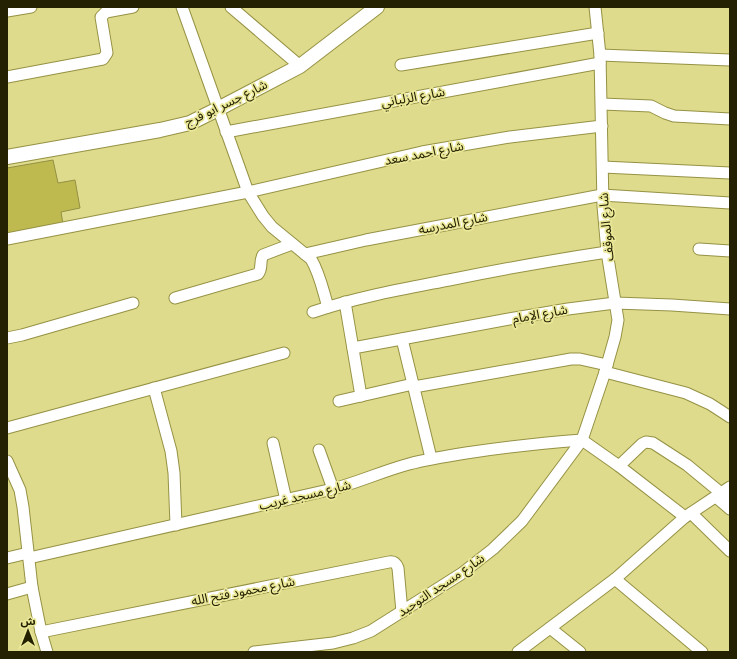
<svg xmlns="http://www.w3.org/2000/svg" width="737" height="659" font-family="'IBM Plex Serif','Noto Sans Arabic',serif">
  <rect width="100%" height="100%" fill="#dedb8c"/>
  <path fill="#bfba4f" stroke="#949043" d="M53 160 58 183 75 180 80 208 61 212 63 224 7 234V168Z"/>
  <g fill="none" stroke-linecap="round" stroke-linejoin="round">
    <defs>
      <g id="minor">
        <path d="M182 7 248 192 263 216 272 227 311 259C320 274 323 291 328 307"/>
        <path d="M231 7 300 66"/>
        <path d="M7 11 31 7"/>
        <path d="M600 55 730 60"/>
        <path d="M401 65 598 33"/>
        <path d="M7 77 103 59 107 53 101 17 106 12 133 7"/>
        <path d="M602 104 651 106 665 113 674 116 730 119"/>
        <path d="M226 132 600 63"/>
        <path d="M603 167 730 173"/>
        <path d="M7 239 248 192 422 152 510 137 602 126"/>
        <path d="M699 249 730 251"/>
        <path d="M305 254 366 240 602 195 730 203"/>
        <path d="M175 298 258 274C263 268 259 262 263 255L292 244"/>
        <path d="M345 302 361 396"/>
        <path d="M313 312C357 297 403 289 449 280 502 269 554 260 607 252"/>
        <path d="M7 338 22 335 133 303"/>
        <path d="M402 339 431 458"/>
        <path d="M353 348 509 319 568 309 615 303 672 305 730 309"/>
        <path d="M605 372 686 393 710 404 730 417"/>
        <path d="M414 387 571 359H580L607 365"/>
        <path d="M154 388 171 451 174 473 176 525"/>
        <path d="M339 401 413 384"/>
        <path d="M7 428 284 353"/>
        <path d="M582 440 619 466 685 517"/>
        <path d="M273 443 286 500"/>
        <path d="M319 450 333 489"/>
        <path d="M7 461 20 490 23 507 32 587 41 632 47 652"/>
        <path d="M619 466 642 444 646 442 653 443 687 465 721 493 730 498"/>
        <path d="M716 497 730 509"/>
        <path d="M691 513 730 551"/>
        <path d="M7 558 28 553"/>
        <path d="M29 558 333 489C359 482 383 471 409 464 428 459 447 456 466 453 505 447 543 443 582 440"/>
        <path d="M615 579 702 652"/>
        <path d="M7 594 32 587"/>
        <path d="M550 628 580 652"/>
        <path d="M41 632 389 562C394 561 396 563 398 568L402 612"/>
        <path d="M254 652 333 643 353 638 371 631 461 574 493 549 522 521 582 440 605 372 615 337 618 320 607 252 603 206 600 55 595 7"/>
        <path d="M518 652 615 579 685 517 730 487"/>
      </g>
      <path id="tertiary" d="M7 157 160 130 190 123 218 109 300 66 377 7"/>
    </defs>
    <use href="#minor" stroke="#969245" stroke-width="13"/>
    <use href="#tertiary" stroke="#969245" stroke-width="16"/>
    <use href="#minor" stroke="#fff" stroke-width="11"/>
    <use href="#tertiary" stroke="#fff" stroke-width="14"/>
  </g>
  <g text-anchor="middle" dominant-baseline="central" stroke-width="3.5" stroke-linejoin="round" paint-order="stroke">
    <g font-size="13" fill="#232101" stroke="#ebe899">
      <text transform="translate(413 97) rotate(-10)">شارع الزلباني</text>
      <text transform="translate(226 103) rotate(-26)">شارع جسر ابو فرج</text>
      <text transform="translate(424 153) rotate(-11)">شارع احمد سعد</text>
      <text transform="translate(453 223) rotate(-11)">شارع المدرسه</text>
      <text transform="translate(606 227) rotate(-95)">شارع الموقف</text>
      <text transform="translate(540 314) rotate(-10)">شارع الإمام</text>
      <text transform="translate(305 495) rotate(-13)">شارع مسجد غريب</text>
      <text transform="translate(441 585) rotate(-34)">شارع مسجد التوحيد</text>
      <text transform="translate(243 591) rotate(-11)">شارع محمود فتح الله</text>
    </g>
  </g>
  <rect width="737" height="659" fill="none" stroke="#232101" stroke-width="16"/>
  <g transform="translate(28 631)" stroke="#ebe899" stroke-width="3" paint-order="stroke">
  <path d="M0-3L7 15L0 10L-7 15Z" fill="#232101"/>
  <text y="-6" font-size="11" font-weight="bold" text-anchor="middle" fill="#232101">ش</text>
  </g>
</svg>
